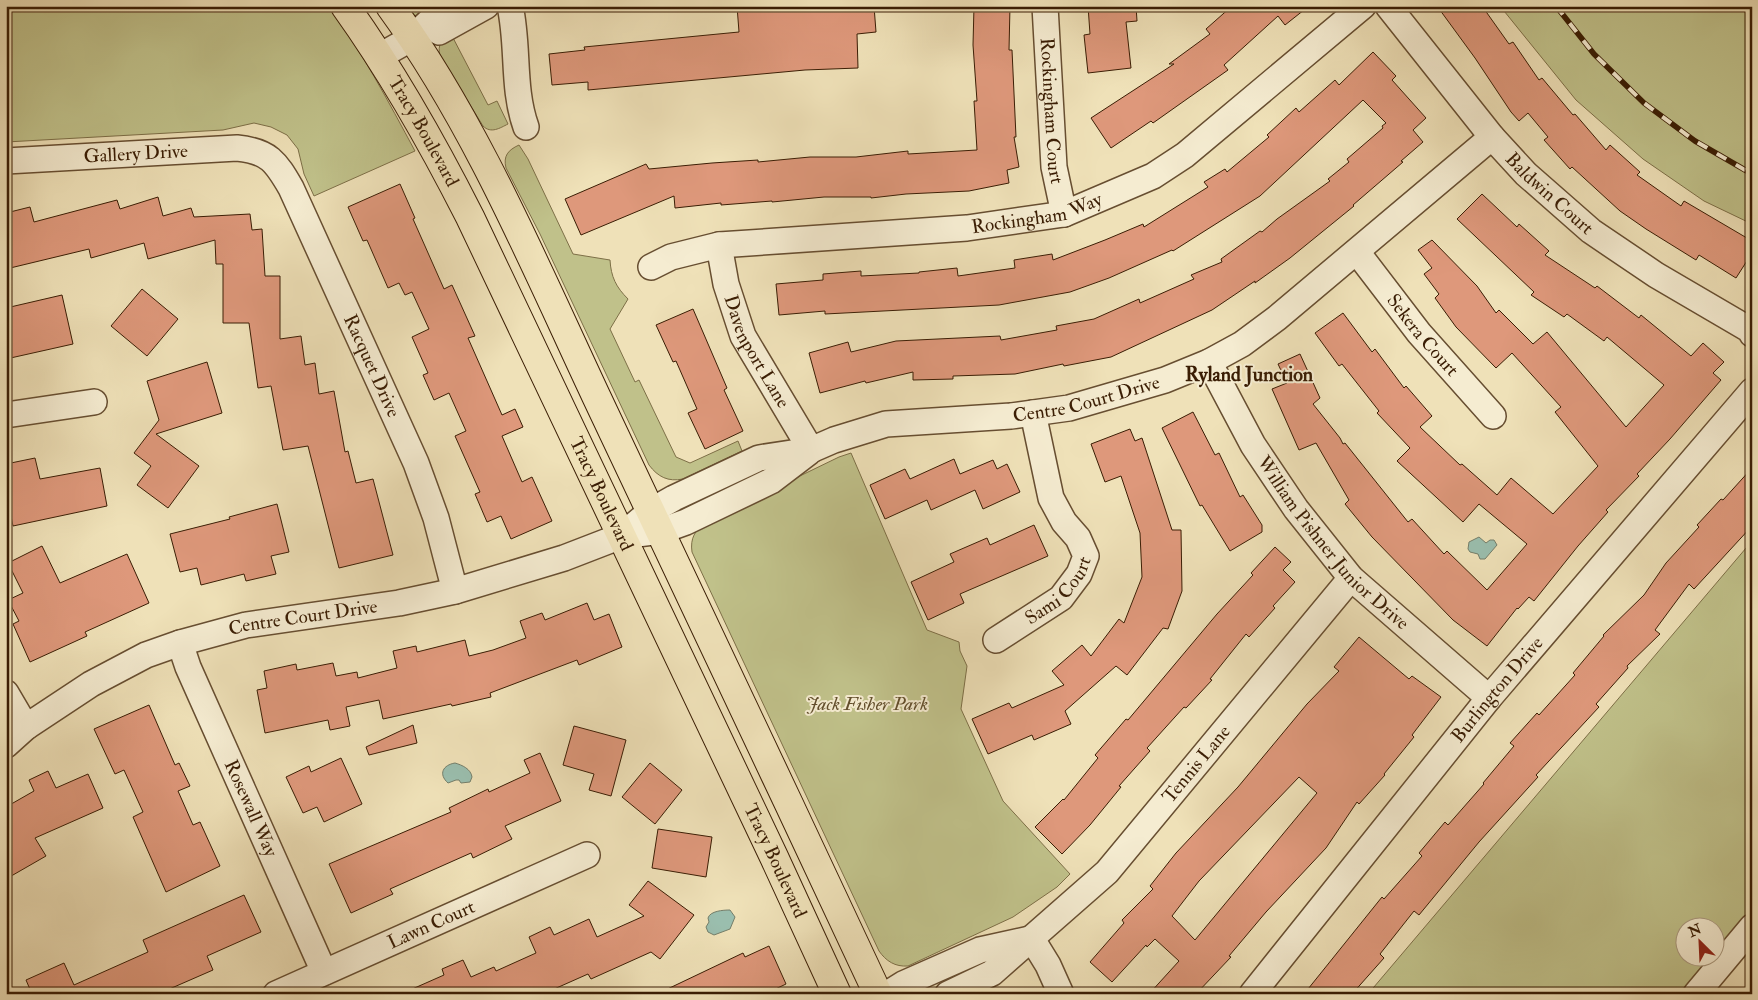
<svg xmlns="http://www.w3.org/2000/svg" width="1758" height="1000" font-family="'IM FELL Double Pica',serif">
  <rect width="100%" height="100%" fill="#efe1b8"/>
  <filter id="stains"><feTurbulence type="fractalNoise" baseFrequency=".004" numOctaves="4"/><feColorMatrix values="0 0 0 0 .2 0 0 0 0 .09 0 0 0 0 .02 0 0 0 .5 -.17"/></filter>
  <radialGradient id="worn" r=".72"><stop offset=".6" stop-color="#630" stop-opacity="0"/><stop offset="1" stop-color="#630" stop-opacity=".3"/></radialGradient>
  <g fill="#c0c18a" stroke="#7d6f47">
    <path d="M6 6H328C362 51 388 101 415 151L314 196 304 174 298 149 287 135 271 127 254 123 223 130 6 142Z"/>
    <path d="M407 6H436L419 17 412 14Z"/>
    <path d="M1500 6H1752V224L1704 201 1643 159 1576 100Z"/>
    <path d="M451 34 488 105 497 101 508 124C500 128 491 134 483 126L440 56C437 44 442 40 451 34Z"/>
    <path d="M519 145 528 159 573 254 610 260C611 277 616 287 628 299L610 329 635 382 639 380 676 457 690 463 738 441 742 451 683 479C668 482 658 477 649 465L540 234 506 168C503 156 508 150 519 145Z"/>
    <path d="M851 453 927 630 959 642 960 651 967 666 961 709 1003 801 1070 874 1057 887 1013 917 908 966C895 967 886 961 879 951L692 552C690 538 695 531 705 522L839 457Z"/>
    <path d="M1752 541V908L1716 951V928H1686V958H1710L1680 994H1368Z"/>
  </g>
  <g fill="#9abeae" stroke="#747e6a">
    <path d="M1479 537 1486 543 1490 540H1494L1497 545 1485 559H1480L1478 554 1470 552 1468 549 1469 542Z"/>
    <path d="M455 763C462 765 471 769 472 777L470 782 461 783 459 780H456L448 783C438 774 443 765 455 763Z"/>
    <path d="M730 910 735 917 730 929 714 935 708 932 706 927 709 922 708 918C710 911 723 910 730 910Z"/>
  </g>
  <g fill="#de987b" stroke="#3a1d04" fill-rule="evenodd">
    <path d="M737 6H874L876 32 857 34 858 68 805 70 588 90V82L552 85 549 54 585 50 584 47 739 32Z"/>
    <path d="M974 6H1010L1009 50H1012L1016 137H1014L1019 167 1007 170 1009 183 969 191 906 194 871 198V197H824L772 202V201L721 205V203L675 208 674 196 581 235 565 199 646 164 649 169 712 163 758 160V162L810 157H856L908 151V154L977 150 974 101H977L973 45Z"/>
    <path d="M1088 6H1136L1137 21 1126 22 1131 68 1088 73 1084 35 1090 34Z"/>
    <path d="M1232 6H1309L1285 25 1278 16 1224 65 1228 70 1153 123 1151 121 1111 148 1091 118 1174 64H1169L1210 34 1206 29Z"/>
    <path d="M1437 6H1482L1509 44 1513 42 1539 80 1542 78 1573 115 1575 114 1606 150 1610 145 1640 172 1637 175 1681 206 1684 201 1752 241V253L1736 278 1699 255 1696 260 1646 229 1620 211 1572 167 1570 169 1544 140 1548 137 1528 113 1519 121 1511 112 1475 58Z"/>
    <path d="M1373 52 1396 76 1392 80 1426 118 1413 130 1423 142 1401 161 1403 162 1353 205 1354 206 1290 258 1255 283V281L1212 310 1111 357 1064 366 1063 364 1015 374 953 376V379L913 380V372L866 383 865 381 820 393 809 353 848 342 851 352 896 341 1000 336 1001 340 1057 330 1056 326 1094 319 1139 299 1140 303 1194 279 1191 275 1222 262 1221 259 1260 231 1262 232 1277 219 1330 181 1328 179 1349 162 1347 159 1383 128 1382 126 1386 123 1363 100 1260 196 1173 251 1172 250 1109 278 1070 292 999 305 825 314V311L779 315 776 284 823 280V274L861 271V276L919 273V272L957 268 958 276 1015 268 1014 260 1052 254 1053 260 1105 240 1143 224 1144 227 1208 187 1204 182 1225 169 1227 172 1269 137 1267 135 1296 108 1299 112 1335 80 1339 85Z"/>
    <path d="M400 184 415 218 413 219 444 289 452 285 475 336 468 338 502 415 515 409 523 427 502 436 522 482 532 477 552 521 511 539 501 516 487 522 475 494 480 492 455 436 466 431 449 393 434 400 423 375 428 373 412 337 429 329 412 292 405 295 399 283 388 288 367 240 363 241 348 207Z"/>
    <path d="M1482 194 1517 227 1519 224 1549 251 1545 255 1595 288 1597 286 1639 318 1641 315 1691 356 1703 343 1724 362 1713 373 1721 380 1670 439 1637 474 1639 476 1606 510 1608 512 1578 546 1534 601 1529 597 1518 609 1517 608 1487 646 1453 620 1372 537 1345 504 1349 500 1316 443 1299 450 1272 389 1287 383 1278 364 1300 354 1320 398 1313 404 1340 438 1343 444 1345 443 1408 522 1412 519 1444 554 1447 551 1487 590 1527 544 1479 504 1463 522 1397 461 1410 448 1377 413 1379 411 1342 364 1339 366 1315 333 1343 313 1372 352 1375 349 1404 388 1406 386 1432 416 1420 427 1460 465 1462 464 1497 495 1511 478 1553 514 1598 466 1555 412 1561 407 1512 353 1496 368 1456 327 1435 298 1439 294 1424 274 1432 268 1418 250 1432 240 1477 286 1496 313 1499 310 1533 344 1547 332 1626 427 1664 385 1607 337 1604 341 1567 314 1564 317 1531 295 1534 292 1457 219Z"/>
    <path d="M158 197 163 216 191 208 194 217 250 214 252 230 262 229 265 276H280V339L301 336 305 365 315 363 319 394 334 391 345 452 348 451 356 483 373 479 393 555 339 568 308 446 283 450 271 386 258 388 249 323H223V264H216L215 240 148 259 144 243 91 258 89 249 6 269V213L30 207 34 222 117 200 120 209Z"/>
    <path d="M142 289 178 319 147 356 111 326Z"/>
    <path d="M62 295 73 344 6 359V308Z"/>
    <path d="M693 309 727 388 724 390 743 431 705 449 688 413 697 409 676 361 673 362 656 325Z"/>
    <path d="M207 362 222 413 156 434 199 466 168 508 137 485 151 466 134 453 159 420 147 381Z"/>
    <path d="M1193 412 1215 455 1219 453 1240 497 1243 495 1262 525V532L1230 551 1202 505 1200 506 1162 428Z"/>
    <path d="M1130 429 1135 441 1142 438 1172 530H1181L1182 591 1168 629 1163 628 1127 675 1116 666 1065 711 1071 724 1034 740 1032 735 988 754 972 719 1009 703 1012 708 1064 685 1052 671 1082 645 1091 656 1119 619 1124 623 1142 577 1140 533 1121 476 1105 482 1091 444Z"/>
    <path d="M35 458 40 479 100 468 107 506 13 526 6 492V464Z"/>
    <path d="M954 459 960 474 993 460 997 469 1007 464 1020 492 983 509 975 490 931 510 927 500 885 519 870 485 905 469 910 479Z"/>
    <path d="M1752 468V526L1694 589 1689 584 1655 630 1660 634 1627 666 1628 668 1596 704 1599 707 1536 775 1538 777 1479 842 1419 915 1414 911 1380 954 1384 958 1352 994H1304L1382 897 1384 899 1422 856 1419 853 1445 822 1448 825 1484 784 1483 783 1514 746 1510 743 1537 713 1539 715 1575 675 1573 673 1604 636 1603 635 1644 595 1666 563 1699 527 1697 525 1721 499 1723 500Z"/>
    <path d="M277 504 289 552 271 556 276 574 246 581 244 574 201 585 197 568 180 572 170 534 230 519 229 517Z"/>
    <path d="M1034 525 1048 556 960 594 964 603 928 620 911 582 954 562 950 554 987 538 990 545Z"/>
    <path d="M42 546 60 583 127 554 149 603 85 632 87 636 30 662 13 624 19 621 8 600 23 593 8 563Z"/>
    <path d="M1275 547 1291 562 1283 570 1295 582 1273 606 1275 608 1249 637 1246 634 1210 679 1212 680 1186 708 1184 707 1147 748 1150 751 1119 786 1121 787 1090 825 1062 854 1035 827 1063 799 1064 800 1098 758 1095 755 1126 719 1128 720 1217 614 1253 575 1251 573Z"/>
    <path d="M587 603 594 620 609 614 622 647 579 665 577 660 490 693 491 697 452 706 451 704 383 719 379 700 346 707 350 726 330 730 328 720 265 733 257 690 267 688 264 671 296 664 297 670 333 663 336 676 357 672 358 678 397 668 393 651 416 646 417 652 465 640 469 656 493 650 526 638 520 621 542 613 545 620Z"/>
    <path d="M1359 637 1409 679 1412 676 1441 697 1412 735 1414 737 1384 774 1385 775 1359 804 1357 802 1326 848 1266 912 1229 956 1231 957 1196 994H1149L1179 961 1155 939 1147 947 1146 945 1112 982 1090 962 1124 923 1122 920 1153 889 1150 886 1176 853 1238 787 1307 704 1339 671 1334 667ZM1299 777 1317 793 1195 940 1172 916 1199 881Z"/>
    <path d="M149 705 175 765 179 763 190 786 178 791 193 825 200 822 220 866 166 892 133 817 143 812 124 770 115 774 94 729Z"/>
    <path d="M413 725 417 743 369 755 366 747Z"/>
    <path d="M574 726 626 740 611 796 589 790 594 774 563 765Z"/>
    <path d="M540 753 561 801 505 826 512 839 473 858 471 853 390 889 393 894 351 913 329 864 451 812 449 808 488 789 489 792 530 773 524 760Z"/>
    <path d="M341 758 362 804 324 822 317 807 303 813 286 777 309 766 311 772Z"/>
    <path d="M650 763 682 790 655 824 622 797Z"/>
    <path d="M48 771 56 788 88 774 103 808 35 838 46 856 6 879V807L34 791 29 780Z"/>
    <path d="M658 829 712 837 706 877 652 868Z"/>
    <path d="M648 881 694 915 660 959 651 952 591 979 588 974 543 994H401L444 975 442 969 463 960 471 977 494 967 496 971 536 953 529 937 550 927 554 935 589 919 597 937 644 916 629 905Z"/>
    <path d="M244 895 261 932 207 956 213 970 158 994H32L26 980 64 963 74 985 148 952 143 940Z"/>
    <path d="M769 946 786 984 765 994H657L743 953 745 957Z"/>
  </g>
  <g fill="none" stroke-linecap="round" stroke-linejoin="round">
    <defs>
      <g id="minor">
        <path d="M510 6C519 46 512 88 526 127"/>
        <path id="s1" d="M1045 6 1054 167 1064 214"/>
        <path id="s2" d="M1388 6 1492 137 1526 174 1591 231 1656 275 1750 330 1752 334"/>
        <path d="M439 32 486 6"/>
        <path d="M380 56 412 38 434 17 455 6"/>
        <path id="s3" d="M6 161 237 148C269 151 276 162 291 188L416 463 436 518 455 591"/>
        <path id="s4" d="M719 245 726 284 743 336 811 450"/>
        <path id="s5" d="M1357 252 1419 333 1493 416"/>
        <path id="s6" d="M651 267 671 257 719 245 967 228 1064 214 1153 176 1185 155 1363 6"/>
        <path id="s7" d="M1209 362 1253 445 1296 509 1351 578 1489 698"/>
        <path d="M6 415 94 402"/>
        <path id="s8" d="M621 536 651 511 674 498 759 458 811 450 834 440 886 424 1011 416 1069 408 1165 380 1209 362 1242 344 1277 318 1492 137"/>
        <path id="s9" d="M996 640 1061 598 1079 574 1086 556 1078 538 1064 522 1051 498 1033 413"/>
        <path id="s10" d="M180 643 188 667 324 972"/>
        <path d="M6 693 26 727"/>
        <path id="s11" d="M6 745 26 727 91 684 146 655 180 643 246 625 399 603 455 591 564 558 621 536 661 531 686 522 771 481 809 452"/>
        <path d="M1032 939 1048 965 1061 994"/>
        <path id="s12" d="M276 994 587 855"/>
        <path d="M887 994 903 984 980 950 1030 939"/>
        <path id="s13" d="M948 994 992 973 1107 872 1351 578"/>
        <path id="s14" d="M1252 994 1489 698 1752 391"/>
        <path d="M1696 994 1752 927"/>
      </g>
      <g id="major">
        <path id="s15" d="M345 6C393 73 433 144 470 217L774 857 837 994"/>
        <path d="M390 6C476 124 535 266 597 398 691 596 785 795 878 994"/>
      </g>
    </defs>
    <use href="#minor" stroke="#674e31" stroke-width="28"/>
    <use href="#major" stroke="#3a1d04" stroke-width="30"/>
    <use href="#minor" stroke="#f5ecd1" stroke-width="25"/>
    <use href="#major" stroke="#efe1b8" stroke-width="28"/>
    <defs>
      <path id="rail" d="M1556 6 1594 54 1644 103 1695 141 1752 174"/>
    </defs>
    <use href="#rail" stroke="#3a1d04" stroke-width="5.5"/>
    <use href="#rail" stroke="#f5ecd1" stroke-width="4" stroke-dasharray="11" stroke-linecap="butt"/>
  </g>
  <g text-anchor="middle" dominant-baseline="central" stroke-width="4" stroke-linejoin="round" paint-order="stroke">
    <g font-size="19" fill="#3a1d04" stroke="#f5ecd1">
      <text stroke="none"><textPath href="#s1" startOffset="105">Rockingham Court</textPath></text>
      <text stroke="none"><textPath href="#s15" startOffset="148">Tracy Boulevard</textPath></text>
      <text stroke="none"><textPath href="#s3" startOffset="130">Gallery Drive</textPath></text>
      <text stroke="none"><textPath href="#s2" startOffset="248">Baldwin Court</textPath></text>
      <text stroke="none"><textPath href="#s6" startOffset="392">Rockingham Way</textPath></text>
      <text stroke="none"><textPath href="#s5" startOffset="106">Sekera Court</textPath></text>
      <text stroke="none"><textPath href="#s4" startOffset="114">Davenport Lane</textPath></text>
      <text stroke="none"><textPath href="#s3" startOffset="498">Racquet Drive</textPath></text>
      <text stroke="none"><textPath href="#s8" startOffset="494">Centre Court Drive</textPath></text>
      <text stroke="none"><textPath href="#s15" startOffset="552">Tracy Boulevard</textPath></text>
      <text stroke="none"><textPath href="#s7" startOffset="221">William Pishner Junior Drive</textPath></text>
      <text stroke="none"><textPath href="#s9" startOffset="81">Sami Court</textPath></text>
      <text stroke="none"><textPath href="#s11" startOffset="329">Centre Court Drive</textPath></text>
      <text stroke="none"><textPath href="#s14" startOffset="391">Burlington Drive</textPath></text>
      <text stroke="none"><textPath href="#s13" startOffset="342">Tennis Lane</textPath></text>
      <text stroke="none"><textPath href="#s10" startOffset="180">Rosewall Way</textPath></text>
      <text stroke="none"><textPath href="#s15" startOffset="958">Tracy Boulevard</textPath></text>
      <text stroke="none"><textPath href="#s12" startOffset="170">Lawn Court</textPath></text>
    </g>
    <g font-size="19" font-style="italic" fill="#624e2c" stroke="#f5ecd1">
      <text x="867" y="704">Jack Fisher Park</text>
    </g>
    <g font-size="20" font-weight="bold" fill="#3a1d04" stroke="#f5ecd1">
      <text x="1249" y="374">Ryland Junction</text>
    </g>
  </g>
  <rect width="1758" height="1000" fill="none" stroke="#efe1b8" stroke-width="25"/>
  <rect x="8" y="8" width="1743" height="985" fill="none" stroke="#3a1d04" stroke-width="2.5"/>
  <rect x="12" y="12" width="1733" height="975" fill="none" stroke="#3a1d04"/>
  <g transform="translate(1700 942) rotate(336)"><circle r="24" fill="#f5ecd1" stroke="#aa997f"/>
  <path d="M0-4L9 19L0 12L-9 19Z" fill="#8f2418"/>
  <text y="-8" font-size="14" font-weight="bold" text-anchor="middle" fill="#3a1d04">N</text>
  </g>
  <rect width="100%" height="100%" filter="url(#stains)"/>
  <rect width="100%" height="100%" fill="url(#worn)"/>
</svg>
